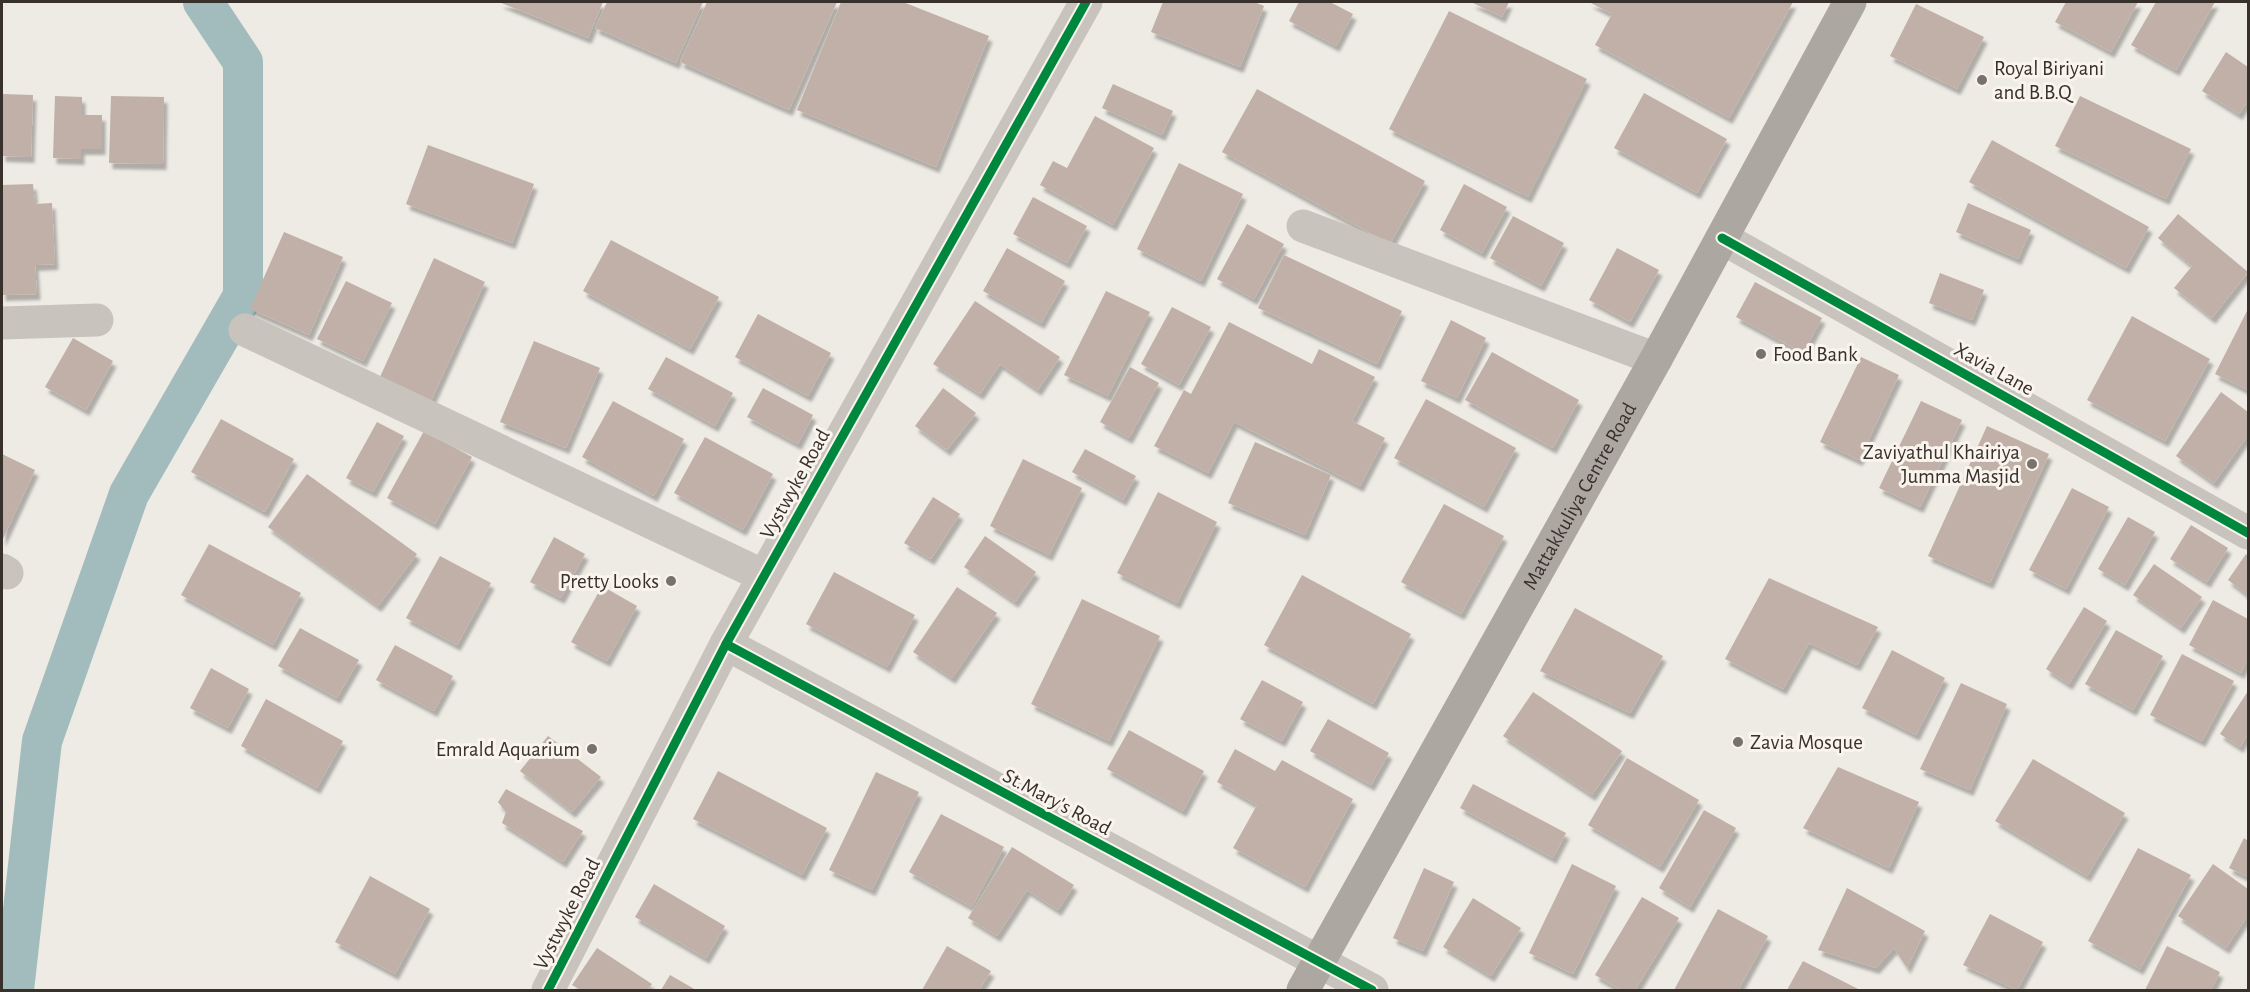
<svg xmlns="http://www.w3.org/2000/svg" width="2250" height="992" font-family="'Alegreya Sans',sans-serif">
  <defs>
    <filter id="shadow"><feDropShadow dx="3.5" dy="6" stdDeviation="1.5" flood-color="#0004"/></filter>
  </defs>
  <rect width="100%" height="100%" fill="#eeeae4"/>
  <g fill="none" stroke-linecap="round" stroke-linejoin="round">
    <path stroke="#a2bcbe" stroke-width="40" d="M14 990 42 741 129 494 243 296V62L203 2"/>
  </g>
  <g fill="#c0b0a7" filter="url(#shadow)">
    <path d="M499 2H603L588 38Z"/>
    <path d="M607 2H703L676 63 595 28Z"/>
    <path d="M707 2H837L789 110 680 62Z"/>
    <path d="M841 2H903L989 36 936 167 797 110Z"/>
    <path d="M1163 2H1254L1264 6 1240 67 1151 32Z"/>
    <path d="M1299 2H1330L1353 14 1336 46 1289 21Z"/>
    <path d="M1471 2H1509L1502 17Z"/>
    <path d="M1589 2H1793L1729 118 1595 45 1612 14Z"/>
    <path d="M2066 2H2138L2111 52 2055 22Z"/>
    <path d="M2156 2H2215L2176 70 2131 45Z"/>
    <path d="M1916 4 1984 37 1957 89 1890 56Z"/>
    <path d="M1449 11 1587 79 1528 197 1389 129Z"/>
    <path d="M2226 52 2248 67V100L2239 114 2202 91Z"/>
    <path d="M1113 84 1173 111 1162 135 1102 108Z"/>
    <path d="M1257 89 1425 181 1390 244 1222 152Z"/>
    <path d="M1644 93 1727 139 1697 193 1614 148Z"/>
    <path d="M2 94 33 95 31 157 2 156Z"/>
    <path d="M55 96 82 97V115H102V149H81V159L53 158Z"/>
    <path d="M111 96 164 97 163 164 109 163Z"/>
    <path d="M2080 96 2191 149 2166 199 2055 146Z"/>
    <path d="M1095 116 1154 148 1113 225 1040 185 1053 161 1067 168Z"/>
    <path d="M1992 140 2149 227 2126 268 1969 182Z"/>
    <path d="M428 145 534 184 512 243 406 204Z"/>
    <path d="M1179 163 1243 194 1201 281 1137 249Z"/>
    <path d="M33 184 35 204 52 203 55 264 35 265 37 294 2 295V185Z"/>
    <path d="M1464 184 1507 207 1482 253 1440 230Z"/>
    <path d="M1033 197 1087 226 1067 263 1013 234Z"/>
    <path d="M1968 203 2031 230 2018 259 1956 232Z"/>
    <path d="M2178 214 2248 272 2212 318 2174 288 2192 266 2158 238Z"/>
    <path d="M1513 216 1564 243 1541 286 1490 258Z"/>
    <path d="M1247 224 1284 244 1254 299 1217 279Z"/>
    <path d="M284 232 343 257 309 335 250 309Z"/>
    <path d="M611 240 719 297 690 349 583 291Z"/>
    <path d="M1007 248 1065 281 1041 323 983 291Z"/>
    <path d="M1617 248 1659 270 1630 322 1589 300Z"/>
    <path d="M1284 255 1402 311 1377 364 1258 308Z"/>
    <path d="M434 258 485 282 431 401 380 377Z"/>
    <path d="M1940 273 1984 290 1972 320 1929 303Z"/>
    <path d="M346 281 392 303 363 361 317 339Z"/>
    <path d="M1755 282 1822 318 1803 353 1736 317Z"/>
    <path d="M1106 291 1150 312 1108 396 1064 375Z"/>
    <path d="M975 301 1060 357 1038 390 1000 364 980 394 933 364Z"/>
    <path d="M1172 307 1211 327 1179 385 1141 364Z"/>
    <path d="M2248 309V390L2215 374Z"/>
    <path d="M758 314 831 353 808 396 735 357Z"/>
    <path d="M2132 316 2210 359 2165 441 2087 400Z"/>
    <path d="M1451 320 1486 338 1457 398 1421 381Z"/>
    <path d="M1229 322 1312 364 1319 349 1375 377 1352 421 1385 438 1360 486 1234 422 1208 473 1154 446 1184 390 1191 394Z"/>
    <path d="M73 338 113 361 86 410 45 387Z"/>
    <path d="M534 341 600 368 566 448 500 422Z"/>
    <path d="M1492 352 1579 400 1553 448 1465 400Z"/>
    <path d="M666 357 733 393 715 426 648 389Z"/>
    <path d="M1861 357 1899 375 1859 460 1820 442Z"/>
    <path d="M1130 367 1159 383 1129 438 1100 422Z"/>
    <path d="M763 388 813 415 798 444 747 417Z"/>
    <path d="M943 388 976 413 947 450 915 426Z"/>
    <path d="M2221 392 2248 412V435L2214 483 2176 456Z"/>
    <path d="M1426 399 1516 448 1484 507 1394 458Z"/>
    <path d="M613 401 684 439 654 496 582 457Z"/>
    <path d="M1921 401 1962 420 1920 507 1879 488Z"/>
    <path d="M221 419 294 459 265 512 191 472Z"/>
    <path d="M377 422 404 436 373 492 346 478Z"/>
    <path d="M1987 426 2049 454 1990 583 1928 556Z"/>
    <path d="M424 431 472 457 435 524 387 498Z"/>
    <path d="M705 437 773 474 743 530 674 493Z"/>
    <path d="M1255 442 1331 475 1305 535 1228 503Z"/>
    <path d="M1085 449 1136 476 1123 500 1072 472Z"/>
    <path d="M2 454 35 470 2 541Z"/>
    <path d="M1023 459 1082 488 1049 555 990 526Z"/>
    <path d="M307 474 417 554 378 606 268 527Z"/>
    <path d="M2072 488 2109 507 2066 589 2029 570Z"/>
    <path d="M1158 492 1217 522 1177 603 1117 573Z"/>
    <path d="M933 497 960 514 931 559 904 543Z"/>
    <path d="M1444 504 1504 536 1461 614 1401 582Z"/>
    <path d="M2128 517 2155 532 2125 585 2098 569Z"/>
    <path d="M2191 525 2228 548 2207 582 2170 559Z"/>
    <path d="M985 536 1036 572 1015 602 964 567Z"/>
    <path d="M554 537 585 554 561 598 530 582Z"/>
    <path d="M209 544 301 593 273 645 181 595Z"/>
    <path d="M2246 554 2248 556V595L2228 580Z"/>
    <path d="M440 556 491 583 457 645 406 618Z"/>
    <path d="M2154 564 2202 597 2181 628 2133 595Z"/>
    <path d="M834 572 915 615 887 667 806 624Z"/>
    <path d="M1302 575 1411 634 1373 704 1264 645Z"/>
    <path d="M1769 578 1878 627 1857 665 1809 643 1783 689 1725 659Z"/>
    <path d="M602 586 637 606 607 661 571 642Z"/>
    <path d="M957 587 997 613 952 678 913 652Z"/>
    <path d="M1082 599 1160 636 1109 741 1031 704Z"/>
    <path d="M2213 600 2248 619V658L2241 673 2189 645Z"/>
    <path d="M2084 607 2107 621 2069 684 2046 669Z"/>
    <path d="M1575 608 1663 656 1630 713 1540 671Z"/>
    <path d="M300 628 359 660 337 698 278 666Z"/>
    <path d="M2116 630 2163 656 2133 710 2085 684Z"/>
    <path d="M395 645 453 676 434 711 376 680Z"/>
    <path d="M1892 650 1945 678 1916 735 1862 708Z"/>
    <path d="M2182 654 2234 681 2202 741 2150 715Z"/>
    <path d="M211 668 249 689 228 728 190 708Z"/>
    <path d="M1262 680 1303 702 1282 741 1240 719Z"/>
    <path d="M1961 683 2007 704 1970 790 1920 769Z"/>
    <path d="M2248 691V733L2240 747 2220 734Z"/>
    <path d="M1533 692 1622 751 1592 795 1503 736Z"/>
    <path d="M266 699 343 741 317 788 241 746Z"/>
    <path d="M1328 719 1389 753 1371 785 1310 751Z"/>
    <path d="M1129 730 1204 771 1183 811 1107 769Z"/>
    <path d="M548 736 601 777 572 812 520 771Z"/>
    <path d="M1235 749 1275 771 1282 760 1353 799 1305 887 1233 848 1257 805 1217 782Z"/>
    <path d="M1627 758 1699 800 1660 867 1588 825Z"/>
    <path d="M2033 759 2125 813 2087 876 1995 821Z"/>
    <path d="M1838 767 1919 802 1889 868 1803 828Z"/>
    <path d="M718 771 827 828 802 875 693 819Z"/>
    <path d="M876 772 919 792 872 890 829 870Z"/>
    <path d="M1473 784 1566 833 1553 858 1460 808Z"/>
    <path d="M506 789 583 831 563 862 502 823 506 812 498 802Z"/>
    <path d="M1704 810 1736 828 1690 907 1659 888Z"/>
    <path d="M941 814 1004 847 972 907 909 872Z"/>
    <path d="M2244 838 2248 841V877L2229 868Z"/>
    <path d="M1012 847 1074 885 1058 910 1027 890 997 936 968 918Z"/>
    <path d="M2138 848 2191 875 2140 969 2088 941Z"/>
    <path d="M1572 864 1616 886 1573 974 1529 953Z"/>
    <path d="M2213 864 2248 889V915L2226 948 2178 916Z"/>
    <path d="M1424 868 1454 882 1423 951 1393 938Z"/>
    <path d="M370 876 430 909 395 974 335 942Z"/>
    <path d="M654 884 725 926 706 958 635 917Z"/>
    <path d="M1847 888 1925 931 1907 968 1894 948 1876 968 1818 950Z"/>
    <path d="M1642 897 1679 918 1635 990H1621L1595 975Z"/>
    <path d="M1473 898 1521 928 1491 976 1443 947Z"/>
    <path d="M1718 909 1768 936 1738 990H1674Z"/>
    <path d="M1990 914 2043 942 2017 990 1963 965Z"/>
    <path d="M947 946 991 971 979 990H922Z"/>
    <path d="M2167 946 2220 972 2211 990H2145Z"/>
    <path d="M597 948 652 984 647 990H581L572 985Z"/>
    <path d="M1803 961 1860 990H1787Z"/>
    <path d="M670 975 696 990H661Z"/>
  </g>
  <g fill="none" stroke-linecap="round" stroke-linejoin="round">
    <g stroke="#c8c3bd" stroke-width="33">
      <path d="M1303 226 1656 359"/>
      <path d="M1722 238 2248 533"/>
      <path d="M2 323 97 320"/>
      <path d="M245 330 764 576"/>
      <path d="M2 570 7 573"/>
      <path d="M726 644 1372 990"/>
      <path d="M548 990 726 644 1086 2"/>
    </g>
    <path stroke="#ada7a2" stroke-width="33" id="s1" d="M1303 990 1656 359 1850 2"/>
    <defs>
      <g id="cycleway">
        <path d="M1722 238 2248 533"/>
        <path d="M726 644 1372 990"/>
        <path d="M548 990 726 644 1086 2"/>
      </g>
    </defs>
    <use href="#cycleway" stroke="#f9f4ed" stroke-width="13"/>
    <use href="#cycleway" stroke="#00873e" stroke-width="9"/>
  </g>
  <g fill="#78716c" stroke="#f9f4ed" stroke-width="2">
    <circle cx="1982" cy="80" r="6"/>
    <circle cx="1761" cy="354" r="6"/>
    <circle cx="2032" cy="464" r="6"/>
    <circle cx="671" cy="581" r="6"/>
    <circle cx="1738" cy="742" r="6"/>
    <circle cx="592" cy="749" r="6"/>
  </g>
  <g text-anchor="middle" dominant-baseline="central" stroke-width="6" stroke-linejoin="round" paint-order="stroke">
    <g font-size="21" fill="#38302b" stroke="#f9f4ed" text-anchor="start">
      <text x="1994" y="68">Royal Biriyani<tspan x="1994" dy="24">and B.B.Q</tspan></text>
      <text x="1773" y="354">Food Bank</text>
      <text x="2020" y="452" text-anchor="end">Zaviyathul Khairiya<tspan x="2020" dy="24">Jumma Masjid</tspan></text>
      <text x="659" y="581" text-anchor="end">Pretty Looks</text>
      <text x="1750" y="742">Zavia Mosque</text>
      <text x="580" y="749" text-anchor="end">Emrald Aquarium</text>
    </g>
    <g font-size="21" fill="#38302b" stroke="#f9f4ed">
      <text transform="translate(1994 369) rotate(29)">Xavia Lane</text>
      <text transform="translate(795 484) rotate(-61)">Vystwyke Road</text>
      <text stroke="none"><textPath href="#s1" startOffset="566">Mattakkuliya Centre Road</textPath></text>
      <text transform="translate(1057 802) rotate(28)">St.Mary's Road</text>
      <text transform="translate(567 914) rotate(-63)">Vystwyke Road</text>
    </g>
  </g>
  <rect width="2250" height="992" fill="none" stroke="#38302b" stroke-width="6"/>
</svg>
